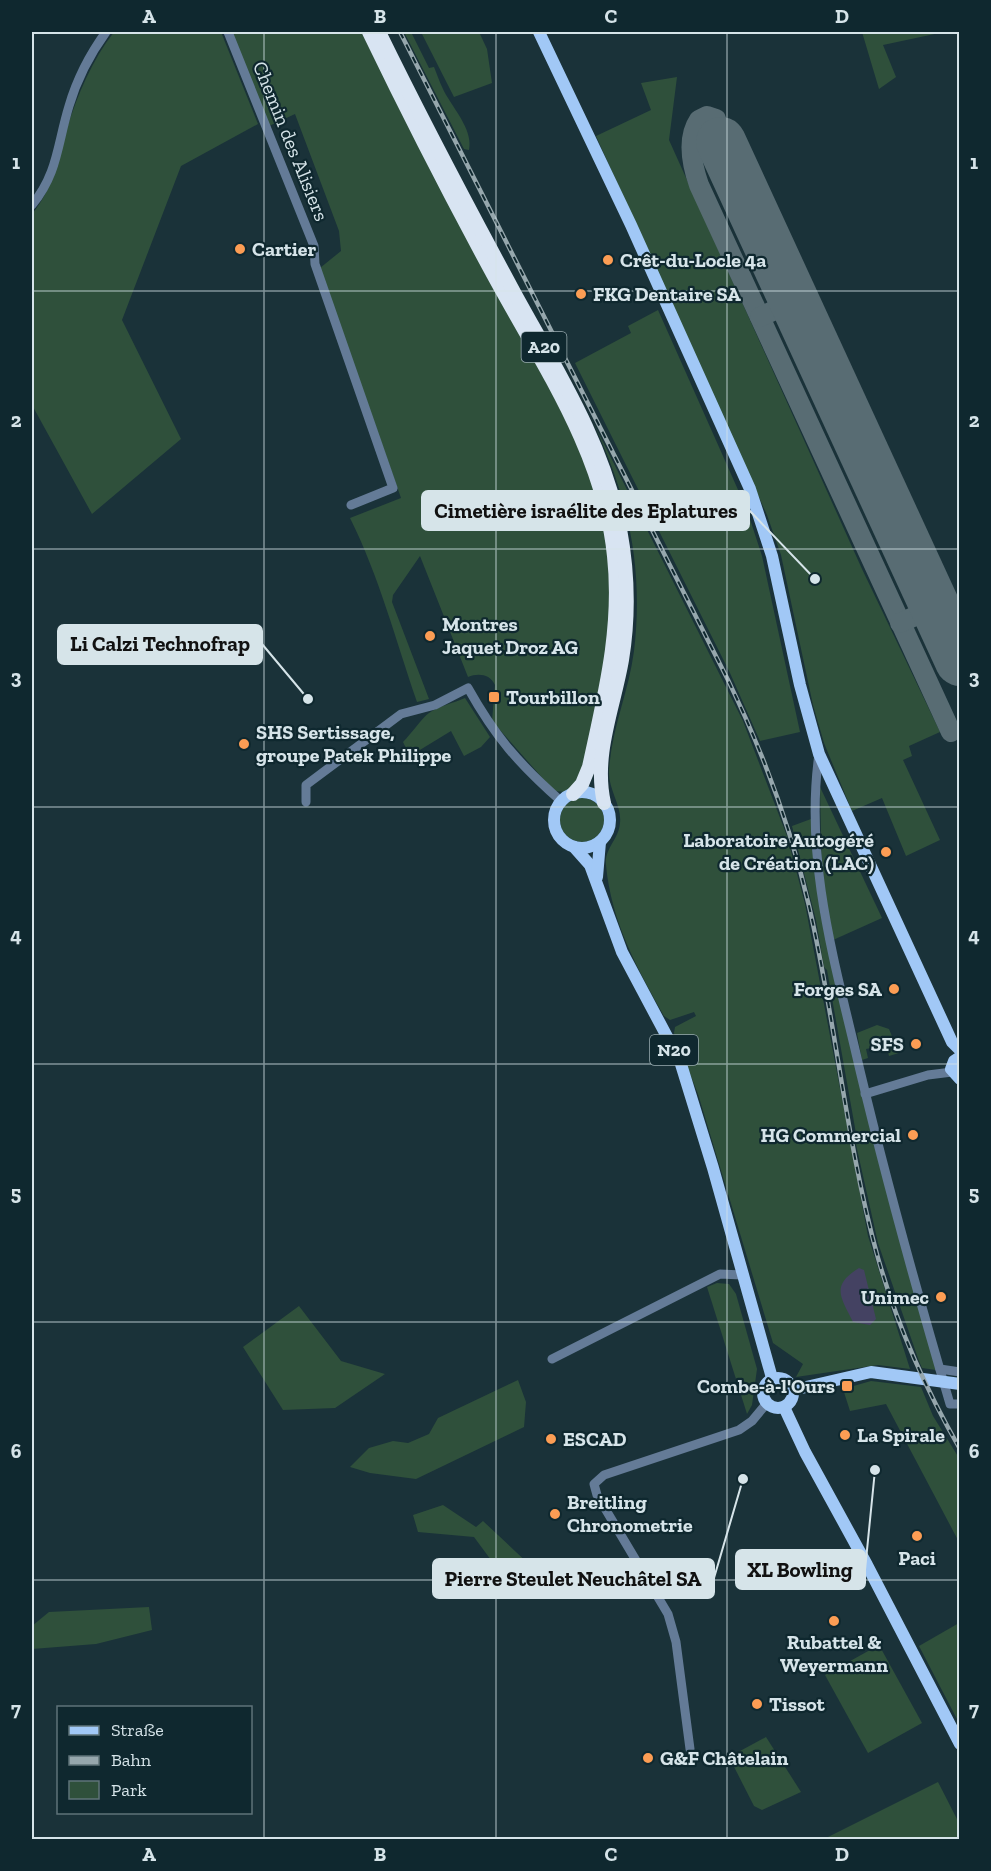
<svg xmlns="http://www.w3.org/2000/svg" width="991" height="1871" font-family="'Zilla Slab',serif">
  <rect width="100%" height="100%" fill="#1a3239"/>
  <g fill="#2f503b">
    <path d="M114 32H221L258 124 181 166 122 320 181 439 92 514 32 405V214C53 189 58 159 67 128 78 94 92 60 114 32Z"/>
    <path d="M230 32H362C405 117 450 201 495 285 546 380 609 477 612 588 613 651 594 714 581 776L566 792 554 791 492 721 495 685C490 674 478 673 468 677L420 556 393 595 392 602 429 699 417 702C396 641 379 576 350 518L401 498 320 268 341 251 339 231 295 114 269 126Z"/>
    <path d="M404 32H411L429 68 434 67C438 77 442 89 448 98 457 113 473 132 469 150L464 149Z"/>
    <path d="M421 32H479L487 49 492 83 454 97Z"/>
    <path d="M862 32 880 34 944 32 883 45 896 77 879 89Z"/>
    <path d="M677 77 669 140 862 569 940 732 909 746 912 756 903 760 940 840 906 856 882 798 852 811 824 743 813 705 781 555 767 515 596 136 651 110 641 83Z"/>
    <path d="M658 310 747 510 762 556 800 732 760 741 730 673 575 363 631 333 628 326Z"/>
    <path d="M593 422 743 721 787 836 805 904 868 1236 910 1369 878 1365 796 1377 803 1364 773 1343 698 1094 674 1033 675 1027 696 1016 694 1012 670 1020 664 1016C637 968 611 921 606 865 604 849 619 839 620 823 622 806 608 789 609 771 611 730 629 691 634 651 644 567 628 497 593 422Z"/>
    <path d="M465 698 490 737 481 747 464 756 451 731 410 756 403 742C411 734 422 718 429 713 439 706 454 703 465 698Z"/>
    <path d="M820 787 882 918 833 940 822 884Z"/>
    <circle cx="582" cy="820" r="22"/>
    <path d="M811 819 819 904 936 1370 922 1368 919 1361 878 1243 855 1140 857 1139 827 970 824 967 816 920 792 826Z"/>
    <path d="M877 1025 889 1029 899 1053 889 1056 886 1045 866 1049 868 1058 862 1060 857 1033Z"/>
    <path d="M717 1283 729 1284 736 1294 757 1369 752 1405 747 1414 707 1287Z"/>
    <path d="M299 1306 341 1361 385 1374 335 1408 283 1410 243 1347Z"/>
    <path d="M518 1380 526 1402 524 1427 416 1479 370 1473 350 1467 369 1448 393 1441 408 1443 429 1434 438 1418Z"/>
    <path d="M871 1381 921 1387 933 1416 959 1458V1542L886 1404 850 1411 843 1389Z"/>
    <path d="M443 1505 476 1527 483 1521 548 1582 516 1594 474 1537 418 1532 413 1515Z"/>
    <path d="M149 1607 152 1630 96 1644 32 1649V1626L49 1612Z"/>
    <path d="M959 1623V1723L919 1646Z"/>
    <path d="M879 1645 922 1723 868 1753 825 1675Z"/>
    <path d="M766 1737 801 1792 762 1810 754 1806 729 1757Z"/>
    <path d="M938 1782 959 1823V1839H824Z"/>
  </g>
  <path fill="#444262" d="M859 1268 864 1270 876 1319 870 1325 853 1322C841 1297 830 1286 859 1268Z"/>
  <g fill="none" stroke-linecap="round" stroke-linejoin="round">
    <g stroke="#586c73" stroke-width="20">
      <path d="M721 142 716 119 707 116 699 120C686 139 692 165 699 185L951 732"/>
      <path d="M760 317 794 301"/>
      <path d="M900 623 935 607"/>
    </g>
    <path stroke="#586c73" stroke-width="50" d="M721 142 960 661"/>
    <g stroke="#647b97" stroke-width="9">
      <path d="M228 32 314 246 315 264 393 488 351 505"/>
      <path d="M32 205C58 173 57 145 69 106 77 79 90 54 106 32"/>
      <path d="M819 754C805 853 831 949 854 1045 882 1166 915 1285 950 1404H960"/>
      <path d="M306 802V785L401 714 435 705 468 688C496 738 519 764 562 802"/>
      <path d="M865 1094 928 1075 952 1072"/>
      <path d="M552 1359 720 1274 742 1275"/>
      <path d="M940 1369 960 1372"/>
      <path d="M690 1749 676 1642 668 1614 597 1495 594 1484 604 1475 739 1430 752 1421 767 1403"/>
    </g>
    <g stroke="#a1c8f6" stroke-width="12">
      <path d="M539 32 631 225 750 489 772 556 800 685 819 754 952 1042 960 1050"/>
      <circle cx="582" cy="820" r="28"/>
      <path d="M574 847 590 865 622 952 680 1061 713 1168 772 1378"/>
      <path d="M597 877 600 842"/>
      <path d="M960 1057 954 1061 951 1069 960 1079"/>
      <circle cx="778" cy="1393" r="15"/>
      <path d="M793 1390 871 1372 960 1384"/>
      <path d="M784 1407 805 1452 867 1565 960 1744"/>
    </g>
    <g stroke="#d8e4f2" stroke-width="14">
      <path d="M369 32C409 115 451 197 495 278 543 366 604 454 614 556 622 629 604 697 589 767L582 784 573 794"/>
      <path d="M379 32C422 120 468 207 515 294 556 369 604 443 620 529 628 572 629 617 622 660 614 707 593 755 604 803"/>
    </g>
    <defs>
      <path id="rail" d="M400 32 728 680C763 752 791 828 809 906 836 1022 846 1143 878 1258 897 1325 925 1388 960 1449"/>
    </defs>
    <use href="#rail" stroke="#96a7ad" stroke-width="4.5"/>
    <use href="#rail" stroke="#0f282f" stroke-width="2" stroke-dasharray="7" stroke-linecap="butt"/>
  </g>
  <path fill="none" stroke="#d6e4e9" stroke-width="1.5" stroke-opacity="0.55" d="M264 32V1840M496 32V1840M727 32V1840M32 291H960M32 549H960M32 807H960M32 1064H960M32 1322H960M32 1580H960"/>
  <g fill="#fc9d54" stroke="#0f282f" stroke-width="2">
    <circle cx="240" cy="249" r="6"/>
    <circle cx="608" cy="260" r="6"/>
    <circle cx="581" cy="294" r="6"/>
    <circle cx="430" cy="636" r="6"/>
    <rect x="488" y="691" width="12" height="12" rx="3"/>
    <circle cx="244" cy="744" r="6"/>
    <circle cx="886" cy="852" r="6"/>
    <circle cx="894" cy="989" r="6"/>
    <circle cx="916" cy="1044" r="6"/>
    <circle cx="913" cy="1135" r="6"/>
    <circle cx="941" cy="1297" r="6"/>
    <rect x="841" y="1380" width="12" height="12" rx="3"/>
    <circle cx="845" cy="1435" r="6"/>
    <circle cx="551" cy="1439" r="6"/>
    <circle cx="555" cy="1514" r="6"/>
    <circle cx="917" cy="1536" r="6"/>
    <circle cx="834" cy="1621" r="6"/>
    <circle cx="757" cy="1704" r="6"/>
    <circle cx="648" cy="1758" r="6"/>
  </g>
  <g text-anchor="middle" dominant-baseline="central" stroke-width="4.5" stroke-linejoin="round" paint-order="stroke">
    <g fill="#0f282f" stroke="#9aacb1" stroke-width="1.5">
      <rect x="521.5" y="332" width="45" height="30" rx="4.5"/>
      <rect x="650" y="1035" width="48" height="30" rx="4.5"/>
    </g>
    <g font-size="18" font-weight="bold" fill="#d6e4e9">
      <text x="544" y="347">A20</text>
      <text x="674" y="1050">N20</text>
    </g>
    <g font-size="20" fill="#d6e4e9" stroke="#0f282f">
      <text transform="translate(291 141) rotate(68)">Chemin des Alisiers</text>
    </g>
    <g font-size="20" font-weight="bold" fill="#d6e4e9" stroke="#0f282f" text-anchor="start">
      <text x="252" y="249">Cartier</text>
      <text x="620" y="260">Crêt-du-Locle 4a</text>
      <text x="593" y="294">FKG Dentaire SA</text>
      <text x="442" y="624">Montres<tspan x="442" dy="23">Jaquet Droz AG</tspan></text>
      <text x="506" y="697">Tourbillon</text>
      <text x="256" y="732">SHS Sertissage,<tspan x="256" dy="23">groupe Patek Philippe</tspan></text>
      <text x="874" y="840" text-anchor="end">Laboratoire Autogéré<tspan x="874" dy="23">de Création (LAC)</tspan></text>
      <text x="882" y="989" text-anchor="end">Forges SA</text>
      <text x="904" y="1044" text-anchor="end">SFS</text>
      <text x="901" y="1135" text-anchor="end">HG Commercial</text>
      <text x="929" y="1297" text-anchor="end">Unimec</text>
      <text x="835" y="1386" text-anchor="end">Combe-à-l'Ours</text>
      <text x="857" y="1435">La Spirale</text>
      <text x="563" y="1439">ESCAD</text>
      <text x="567" y="1502">Breitling<tspan x="567" dy="23">Chronometrie</tspan></text>
      <text x="917" y="1558" text-anchor="middle">Paci</text>
      <text x="834" y="1642" text-anchor="middle">Rubattel &amp;<tspan x="834" dy="23">Weyermann</tspan></text>
      <text x="769" y="1704">Tissot</text>
      <text x="660" y="1758">G&amp;F Châtelain</text>
    </g>
  </g>
  <path fill="none" stroke="#d6e4e9" stroke-width="2" d="M815 579L749 510M308 699L262 644M875 1470L865 1570M743 1479L714 1578"/>
  <g fill="#d6e4e9" stroke="#0f282f" stroke-width="2">
    <circle cx="815" cy="579" r="6"/>
    <circle cx="308" cy="699" r="6"/>
    <circle cx="875" cy="1470" r="6"/>
    <circle cx="743" cy="1479" r="6"/>
  </g>
  <g fill="#d6e4e9" stroke="#d6e4e9" stroke-width="2">
    <rect x="422" y="491" width="327" height="39" rx="6"/>
    <rect x="58" y="625" width="204" height="39" rx="6"/>
    <rect x="736" y="1550" width="129" height="39" rx="6"/>
    <rect x="433" y="1559" width="281" height="39" rx="6"/>
  </g>
  <g font-size="21" text-anchor="middle" font-weight="bold" fill="#111">
    <text x="586" y="518">Cimetière israélite des Eplatures</text>
    <text x="160" y="651">Li Calzi Technofrap</text>
    <text x="800" y="1577">XL Bowling</text>
    <text x="573" y="1586">Pierre Steulet Neuchâtel SA</text>
  </g>
  <rect width="991" height="1871" fill="none" stroke="#0f282f" stroke-width="66"/>
  <rect x="57" y="1706" width="195" height="108" fill="#0f282f" stroke="#5f7379" stroke-width="1.5"/>
  <rect x="69" y="1726" width="30" height="9" fill="#a1c8f6" stroke="#5f7379" stroke-width="1.5"/>
  <text x="111" y="1736" font-size="18" fill="#d6e4e9">Straße</text>
  <rect x="69" y="1756" width="30" height="9" fill="#96a7ad" stroke="#5f7379" stroke-width="1.5"/>
  <text x="111" y="1766" font-size="18" fill="#d6e4e9">Bahn</text>
  <rect x="69" y="1781" width="30" height="18" fill="#2f503b" stroke="#5f7379" stroke-width="1.5"/>
  <text x="111" y="1796" font-size="18" fill="#d6e4e9">Park</text>
  <rect x="33" y="33" width="925" height="1805" fill="none" stroke="#d6e4e9" stroke-width="2"/>
  <g font-size="20" text-anchor="middle" font-weight="bold" fill="#d6e4e9">
    <text x="149" y="23">A</text>
    <text x="380" y="23">B</text>
    <text x="611" y="23">C</text>
    <text x="842" y="23">D</text>
    <text x="16" y="169">1</text>
    <text x="974" y="169">1</text>
    <text x="16" y="427">2</text>
    <text x="974" y="427">2</text>
    <text x="16" y="684">3</text>
    <text x="974" y="684">3</text>
    <text x="16" y="942">4</text>
    <text x="974" y="942">4</text>
    <text x="16" y="1200">5</text>
    <text x="974" y="1200">5</text>
    <text x="16" y="1458">6</text>
    <text x="974" y="1458">6</text>
    <text x="16" y="1716">7</text>
    <text x="974" y="1716">7</text>
    <text x="149" y="1861">A</text>
    <text x="380" y="1861">B</text>
    <text x="611" y="1861">C</text>
    <text x="842" y="1861">D</text>
  </g>
</svg>
